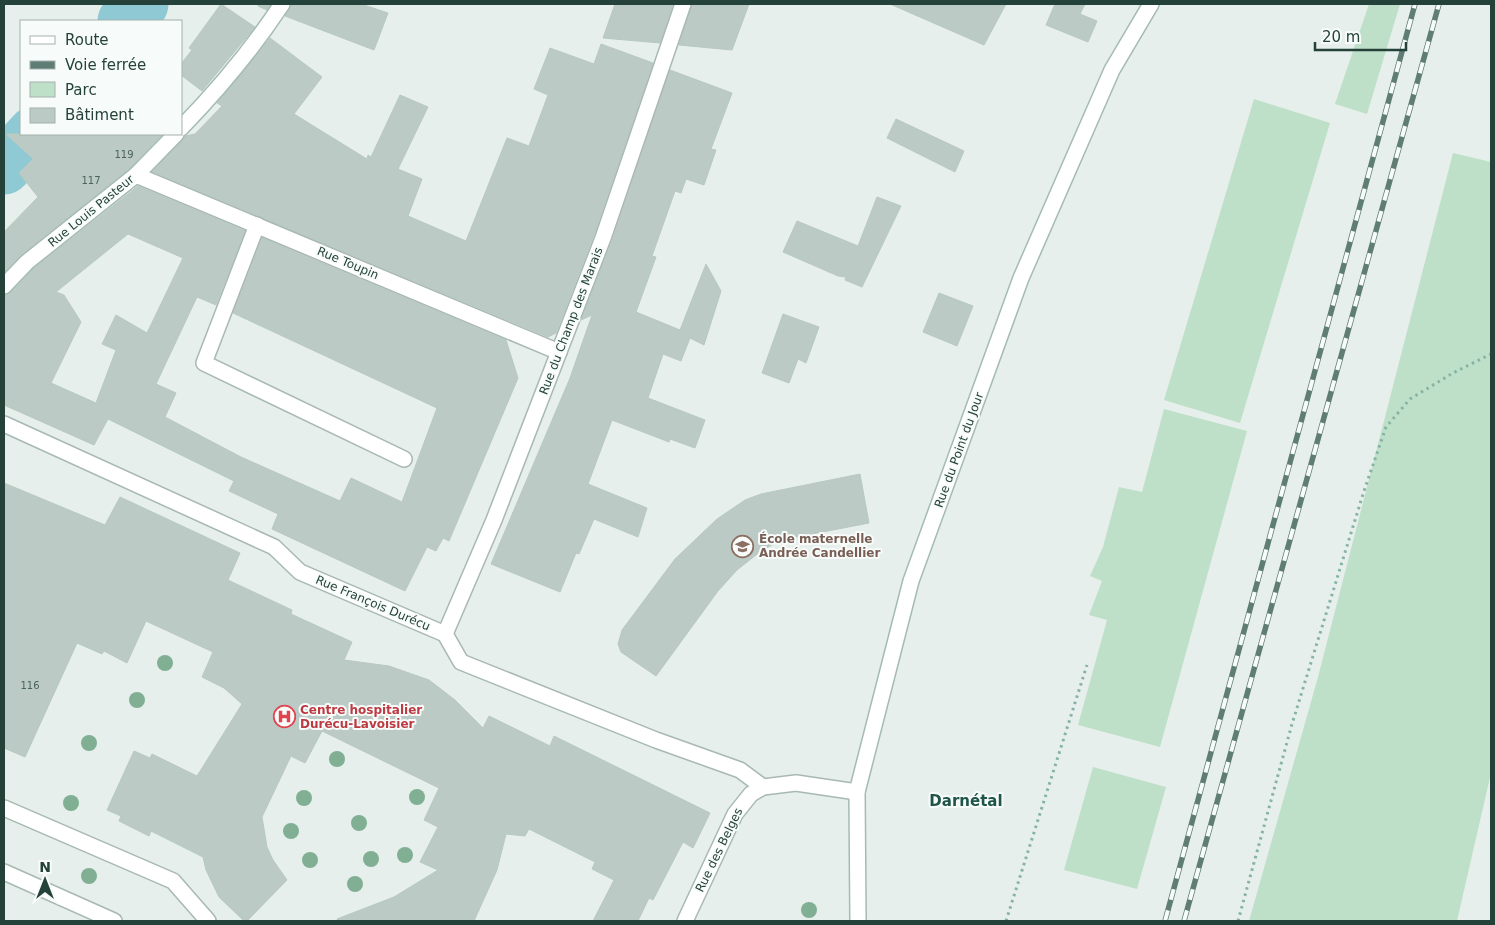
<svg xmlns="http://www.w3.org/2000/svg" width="1495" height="925" font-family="'DejaVu Sans',sans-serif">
  <rect width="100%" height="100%" fill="#e6efeb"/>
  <g fill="#bfe0c8">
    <path d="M1369 4H1400L1367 114 1335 104Z"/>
    <path d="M1254 99 1330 123 1240 423 1164 400Z"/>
    <path d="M1453 153 1491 162V773L1457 921H1249L1318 677Z"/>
    <path d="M1164 409 1247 431 1160 747 1078 725 1107 620 1089 615 1102 581 1090 576 1103 547 1119 487 1142 492Z"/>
    <path d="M1093 767 1166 787 1137 889 1064 870Z"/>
  </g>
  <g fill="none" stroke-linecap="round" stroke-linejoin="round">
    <g stroke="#8ec9d4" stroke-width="55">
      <path d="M125 21 141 4"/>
      <path d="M4 167 34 134"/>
    </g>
  </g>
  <g fill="#bbcac4" stroke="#b8c9c2" fill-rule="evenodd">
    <path d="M221 4 255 27 202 91 181 75V64L192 50 189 48Z"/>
    <path d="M258 4H271L267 10 258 6Z"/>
    <path d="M291 4H361L388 13 374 50 285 16Z"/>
    <path d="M615 4H673L660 43 603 38Z"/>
    <path d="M692 4H749L732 50 679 45Z"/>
    <path d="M890 4H1006L984 45Z"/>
    <path d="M1055 4H1085L1080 14 1097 21 1088 42 1046 25Z"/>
    <path d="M270 38 322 77 294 114 367 159 368 155 371 157 400 95 428 107 398 169 422 179 408 216 466 241 507 138 529 146 548 95 534 89 550 48 594 64 601 44 653 63 594 235 556 333 548 337 152 172 185 136 195 134 222 106 217 103Z"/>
    <path d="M670 70 732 93 711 149 716 150 704 185 686 179 681 193 675 191 652 256 656 257 636 312 680 330 706 264 721 291 704 345 690 338 681 361 663 354 648 398 705 420 695 448 670 439 669 442 612 420 588 484 647 508 638 537 594 519 579 554 576 553 560 592 491 564 570 378 592 315 581 320 612 241Z"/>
    <path d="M896 119 964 151 955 172 887 138Z"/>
    <path d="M6 134H163L130 168 21 255 4 273V232L38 197 19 173 33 159Z"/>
    <path d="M138 186 245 231 216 305 197 297 156 384 176 393 165 417 241 457 340 501 351 478 402 502 437 408 233 313 262 238 506 340 518 378 449 541 443 538 436 551 427 547 405 591 272 529 278 514 229 491 234 481 108 419 94 445 4 405V295L11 292 33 269ZM128 234 183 258 147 333 116 315 102 344 116 350 96 403 51 383 81 322 64 295 56 292Z"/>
    <path d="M877 197 901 206 862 287 845 280 846 277 838 276 783 252 797 221 858 246Z"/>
    <path d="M939 293 973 306 957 346 923 332Z"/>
    <path d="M783 314 819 327 806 363 798 359 789 383 762 373Z"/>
    <path d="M860 474 869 523 781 540 761 551 737 570 718 591 656 676 621 652 618 644 622 630 675 559 717 519 745 500 761 494Z"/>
    <path d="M4 483 105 525 120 497 240 553 228 580 292 610 291 614 352 642 344 660 389 666 429 680 455 700 483 728 489 716 550 746 554 736 710 813 693 848 683 842 653 900 649 898 638 921H593L614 880 592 869 595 862 529 829 525 836 506 834 497 870 474 921H338L337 919 394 897 438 870 420 862 438 827 424 820 439 788 322 731 305 763 291 756 262 817 267 847 273 860 287 880 247 921H244L219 897 206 870 203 857 151 831 149 836 119 821 121 816 107 810 134 751 150 758 152 754 197 776 242 704 224 688 202 677 213 652 146 621 127 663 104 651 102 654 77 643 25 757 4 748Z"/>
  </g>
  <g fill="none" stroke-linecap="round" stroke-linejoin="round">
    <defs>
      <g id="lane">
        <path d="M257 225 204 363 404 459"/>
        <path d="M4 808 173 881 208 921"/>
      </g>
      <g id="street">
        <path d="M136 175 559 352"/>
        <path d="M4 424 274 547 300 572 445 634 461 662 656 740 740 770 763 787"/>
        <path d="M445 634 494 520 603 238 683 4"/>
        <path d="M4 872 114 921"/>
        <path d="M685 921 735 814 751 794 763 787 796 783 857 792"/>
      </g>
      <g id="secondary">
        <path d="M181 128C218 90 253 48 282 4"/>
        <path d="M4 286 27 262 136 175 176 134"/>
        <path d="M858 921 857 792 911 581 1021 278 1112 70 1151 4"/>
      </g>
    </defs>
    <use href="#lane" stroke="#a8b8b2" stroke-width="18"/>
    <use href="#street" stroke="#a8b8b2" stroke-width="18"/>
    <use href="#secondary" stroke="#a4bbb3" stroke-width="18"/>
    <g stroke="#86b3a5" stroke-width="3" stroke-dasharray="2.5 4" stroke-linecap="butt">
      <path d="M1006 921 1087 665"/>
      <path d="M1238 921 1292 724 1364 491 1386 427 1410 399 1453 373 1491 354"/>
    </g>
    <use href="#lane" stroke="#fff" stroke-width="15"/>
    <use href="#street" stroke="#fff" stroke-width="15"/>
    <use href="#secondary" stroke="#fff" stroke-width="15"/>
    <defs>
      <g id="rail">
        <path d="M1165 921 1415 4"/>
        <path d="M1184 921 1439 4"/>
      </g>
    </defs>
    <use href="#rail" stroke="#5f7d75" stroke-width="5.5"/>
    <use href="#rail" stroke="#f7fbf9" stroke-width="4" stroke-dasharray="11" stroke-linecap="butt"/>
  </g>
  <g fill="#80af93">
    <circle cx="165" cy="663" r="8"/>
    <circle cx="137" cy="700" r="8"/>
    <circle cx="89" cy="743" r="8"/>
    <circle cx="337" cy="759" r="8"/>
    <circle cx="417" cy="797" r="8"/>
    <circle cx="304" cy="798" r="8"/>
    <circle cx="71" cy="803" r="8"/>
    <circle cx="359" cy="823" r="8"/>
    <circle cx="291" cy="831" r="8"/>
    <circle cx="405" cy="855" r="8"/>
    <circle cx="371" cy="859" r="8"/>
    <circle cx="310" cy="860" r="8"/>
    <circle cx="89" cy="876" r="8"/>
    <circle cx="355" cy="884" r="8"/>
    <circle cx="809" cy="910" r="8"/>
  </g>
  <defs>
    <symbol id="school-ring" viewBox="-11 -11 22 22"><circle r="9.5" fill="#f7fbf9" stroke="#8d6e63" stroke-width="1.5"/><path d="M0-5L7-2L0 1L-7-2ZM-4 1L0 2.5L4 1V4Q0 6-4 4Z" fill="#8d6e63"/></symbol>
    <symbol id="hospital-ring" viewBox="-11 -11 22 22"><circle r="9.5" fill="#f7fbf9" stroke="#e0444e" stroke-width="1.5"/><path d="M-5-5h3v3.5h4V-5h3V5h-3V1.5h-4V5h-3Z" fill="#e0444e"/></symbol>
  </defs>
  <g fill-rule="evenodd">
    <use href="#school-ring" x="730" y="534" width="25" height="25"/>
    <use href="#hospital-ring" x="272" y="704" width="25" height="25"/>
  </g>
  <g text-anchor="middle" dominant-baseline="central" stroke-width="4" stroke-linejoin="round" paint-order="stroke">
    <g font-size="10" fill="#4a645c">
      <text x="124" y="154">119</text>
      <text x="91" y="180">117</text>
      <text x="30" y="685">116</text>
    </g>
    <g font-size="12" fill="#24423a" stroke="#f7fbf9">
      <text transform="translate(91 211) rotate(-39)">Rue Louis Pasteur</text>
      <text transform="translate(348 263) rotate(23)">Rue Toupin</text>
      <text transform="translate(571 321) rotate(-69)">Rue du Champ des Marais</text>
      <text transform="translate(959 450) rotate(-70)">Rue du Point du Jour</text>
      <text transform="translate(373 603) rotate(23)">Rue François Durécu</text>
      <text transform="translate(719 850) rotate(-64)">Rue des Belges</text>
    </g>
    <g font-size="12" font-weight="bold" fill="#785e54" stroke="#f7fbf9" text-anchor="start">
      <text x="759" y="539">École maternelle<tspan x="759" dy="14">Andrée Candellier</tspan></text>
    </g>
    <g font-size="12" font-weight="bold" fill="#be3a42" stroke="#f7fbf9" text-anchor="start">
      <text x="300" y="710">Centre hospitalier<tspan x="300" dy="14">Durécu-Lavoisier</tspan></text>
    </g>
    <g font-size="15" font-weight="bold" fill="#1f5548" stroke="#f7fbf9">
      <text x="966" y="801">Darnétal</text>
    </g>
  </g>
  <rect width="1495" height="925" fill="none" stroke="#24423a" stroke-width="10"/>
  <rect x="20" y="20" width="162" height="115" fill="#f7fbf9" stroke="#a3b1ad"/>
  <rect x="30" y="36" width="25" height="8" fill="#ffffff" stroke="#a3b1ad"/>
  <text x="65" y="45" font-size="15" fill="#24423a">Route</text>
  <rect x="30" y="61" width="25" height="8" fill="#5f7d75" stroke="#a3b1ad"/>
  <text x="65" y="70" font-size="15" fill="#24423a">Voie ferrée</text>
  <rect x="30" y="82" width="25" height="15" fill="#bfe0c8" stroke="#a3b1ad"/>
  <text x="65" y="95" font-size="15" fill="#24423a">Parc</text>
  <rect x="30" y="108" width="25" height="15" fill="#bbcac4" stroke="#a3b1ad"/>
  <text x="65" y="120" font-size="15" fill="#24423a">Bâtiment</text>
  <g transform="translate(45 880)" stroke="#f7fbf9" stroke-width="4" paint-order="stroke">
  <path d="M0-4L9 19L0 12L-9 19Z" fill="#24423a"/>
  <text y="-8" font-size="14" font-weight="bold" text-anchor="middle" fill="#24423a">N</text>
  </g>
  <path d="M1315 42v8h91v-8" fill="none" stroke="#24423a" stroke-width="2.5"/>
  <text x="1322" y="42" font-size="15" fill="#24423a" stroke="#f7fbf9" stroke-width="4" paint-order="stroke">20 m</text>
</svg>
